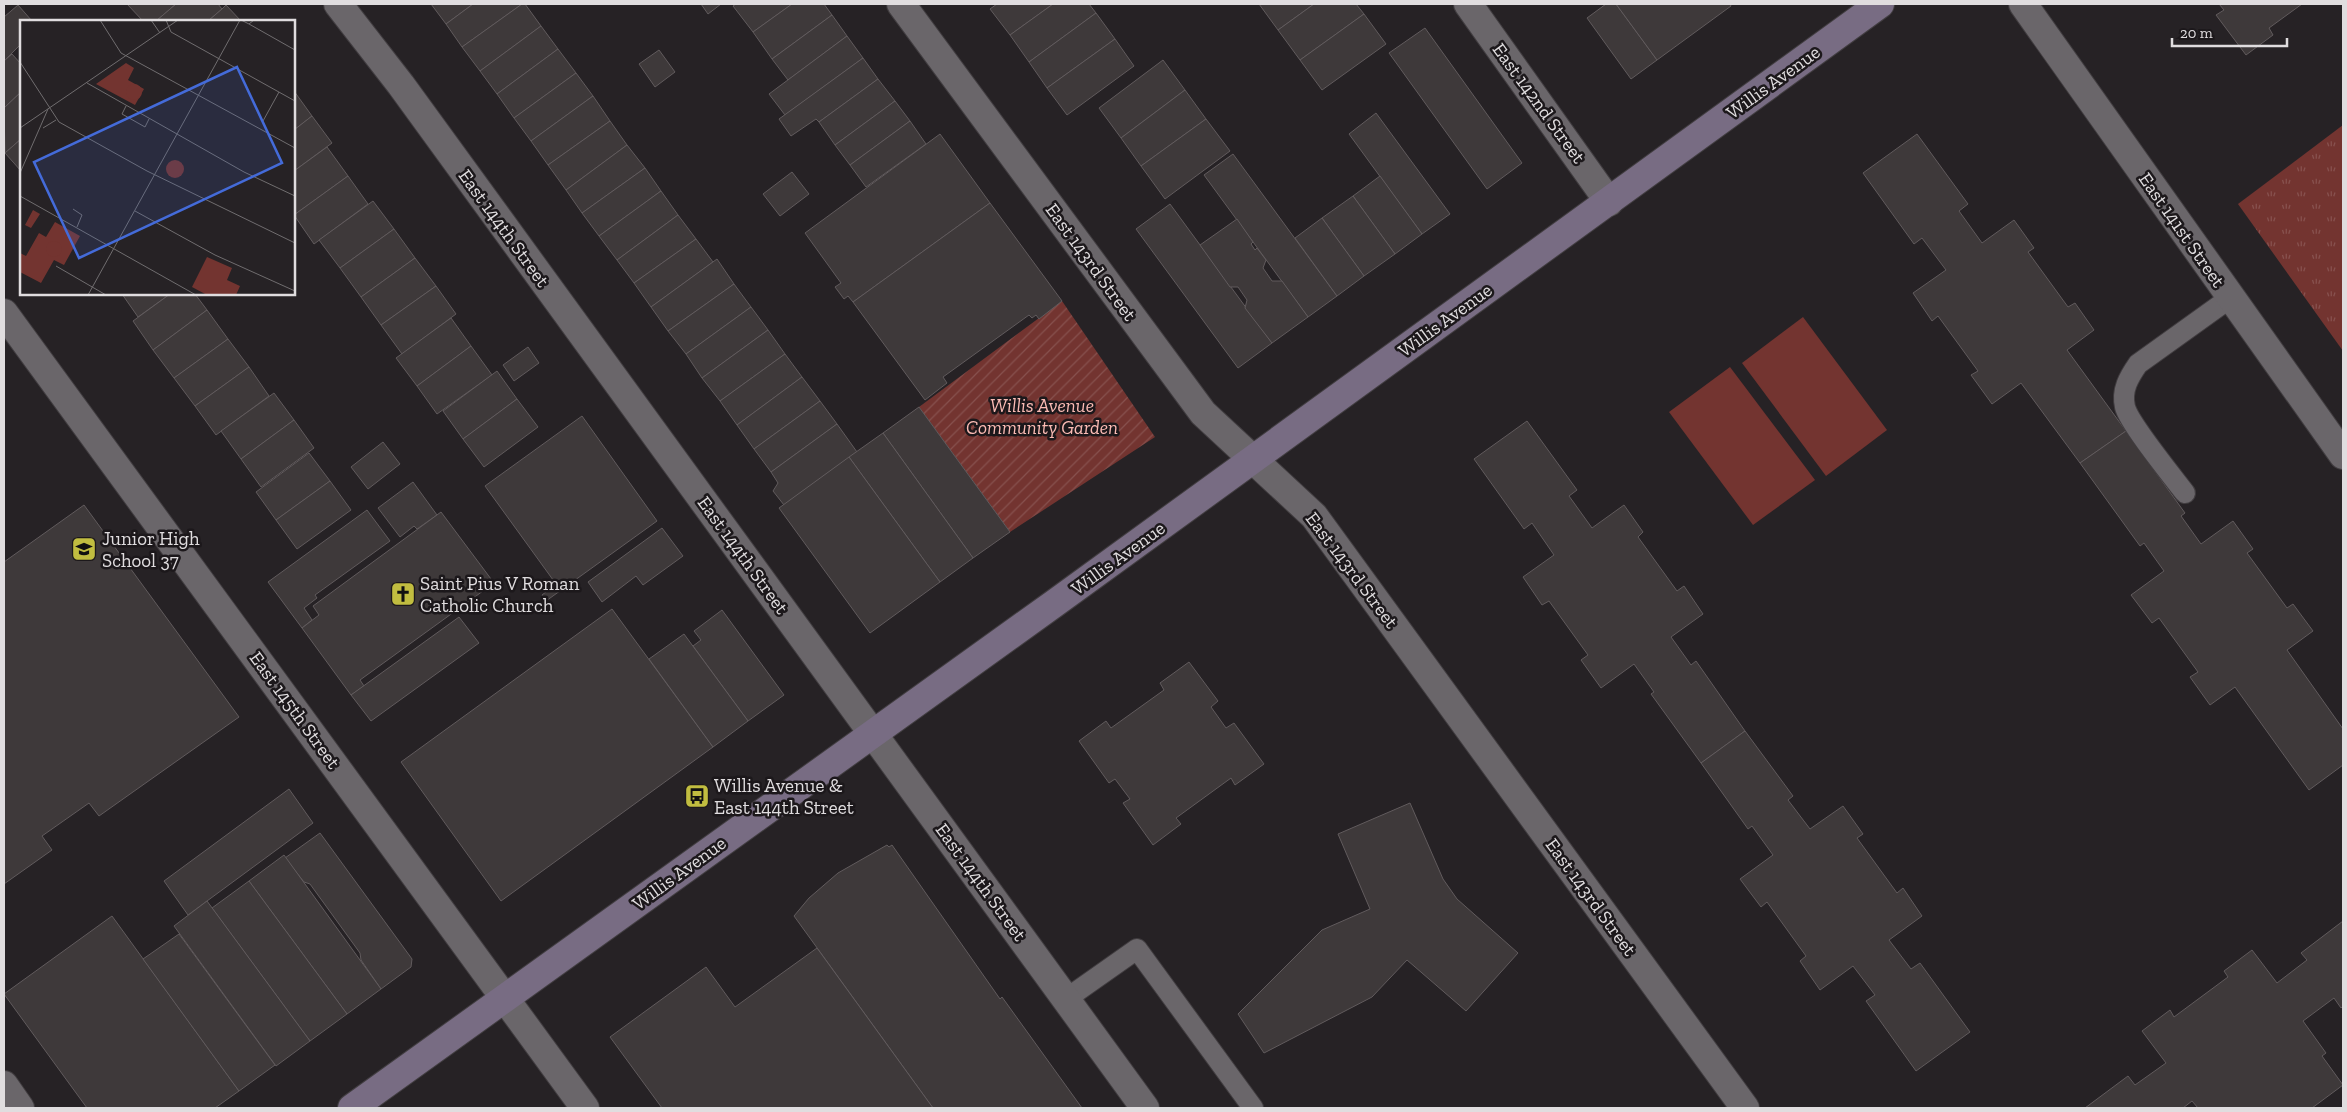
<svg xmlns="http://www.w3.org/2000/svg" width="2347" height="1112" font-family="'Zilla Slab',serif">
  <defs>
    <pattern id="grass-tufts" width="24" height="20" patternUnits="userSpaceOnUse" patternTransform="scale(1.25)"><rect width="24" height="20" fill="#733430"/><path d="M3 7l-1-3M5 7V3M7 7l1-3M15 17l-1-3M17 17v-4M19 17l1-3" fill="none" stroke="#87514e"/></pattern>
    <pattern id="garden-furrows" width="10" height="10" patternUnits="userSpaceOnUse" patternTransform="scale(1.25)"><rect width="10" height="10" fill="#733430"/><path d="M-1 1l2-2M0 10L10 0M9 11l2-2" fill="none" stroke="#87514e"/></pattern>
  </defs>
  <rect width="100%" height="100%" fill="#262225"/>
  <path fill="url(#grass-tufts)" d="M2343 125V351L2238 204Z"/>
  <path fill="url(#garden-furrows)" d="M1062 301 1155 437 1010 532 919 407Z"/>
  <g fill="#733430">
    <path d="M1803 317 1887 430 1826 476 1742 363Z"/>
    <path d="M1730 367 1815 480 1753 525 1669 412Z"/>
  </g>
  <g fill="#3e393a" stroke="#615b5d">
    <path d="M127 4H176L156 21H143Z"/>
    <path d="M176 4H218L222 9 208 21H156Z"/>
    <path d="M431 4H473L446 24Z"/>
    <path d="M473 4H522L462 47 446 24Z"/>
    <path d="M522 4H525L541 26 480 71 462 47Z"/>
    <path d="M701 4H721L708 14Z"/>
    <path d="M736 4H792L753 32 733 6Z"/>
    <path d="M792 4H824L832 15 772 59 753 32Z"/>
    <path d="M997 4H1053L1010 35 990 9Z"/>
    <path d="M1053 4H1089L1096 13 1029 62 1010 35Z"/>
    <path d="M1259 4H1314L1278 30Z"/>
    <path d="M1314 4H1356L1364 14 1300 60 1278 30Z"/>
    <path d="M1606 4H1616L1657 60 1631 79 1587 18Z"/>
    <path d="M1616 4H1730L1731 6 1657 60Z"/>
    <path d="M2219 4H2302L2269 28 2273 35 2246 55 2216 15 2224 10Z"/>
    <path d="M18 5 32 21H21V44L4 61V17Z"/>
    <path d="M226 5 241 21H208L222 9Z"/>
    <path d="M1096 13 1115 39 1047 88 1029 62Z"/>
    <path d="M1364 14 1386 44 1322 90 1300 60Z"/>
    <path d="M832 15 847 36 788 80 772 59Z"/>
    <path d="M541 26 558 49 497 94 480 71Z"/>
    <path d="M1425 28 1522 163 1487 189 1389 53Z"/>
    <path d="M847 36 863 58 785 115 769 94Z"/>
    <path d="M1115 39 1134 66 1067 115 1047 88Z"/>
    <path d="M558 49 576 73 514 118 497 94Z"/>
    <path d="M659 50 675 72 655 87 639 64Z"/>
    <path d="M12 54 21 64V92L4 108V61Z"/>
    <path d="M863 58 878 79 819 122 816 119 791 136 779 119Z"/>
    <path d="M1163 60 1185 90 1121 138 1099 108Z"/>
    <path d="M576 73 593 96 531 141 514 118Z"/>
    <path d="M878 79 895 101 835 145 819 122Z"/>
    <path d="M1185 90 1206 119 1141 166 1121 138Z"/>
    <path d="M294 91 312 116 294 130Z"/>
    <path d="M21 92V139L5 153 4 108Z"/>
    <path d="M593 96 610 121 548 165 531 141Z"/>
    <path d="M895 101 910 121 850 165 835 145Z"/>
    <path d="M1376 113 1450 214 1422 234 1349 134Z"/>
    <path d="M312 116 332 143 294 171V130Z"/>
    <path d="M1206 119 1230 151 1165 199 1141 166Z"/>
    <path d="M610 121 627 145 566 190 548 165Z"/>
    <path d="M910 121 926 144 866 187 850 165Z"/>
    <path d="M940 134 990 203 853 302 848 296 844 299 835 287 841 283 805 233Z"/>
    <path d="M1917 134 1968 204 1959 211 1982 243 2014 220 2034 248 2028 252 2068 307 2075 303 2094 330 2067 350 2126 431 2080 463 2021 383 1992 404 1971 375 1978 371 1938 316 1932 321 1913 293 1946 270 1922 238 1914 244 1863 173Z"/>
    <path d="M21 139V171L5 153Z"/>
    <path d="M627 145 645 168 582 213 566 190Z"/>
    <path d="M327 147 348 176 294 215V171Z"/>
    <path d="M1233 154 1337 296 1308 317 1204 175Z"/>
    <path d="M645 168 661 191 599 236 582 213Z"/>
    <path d="M792 172 809 194 780 216 763 194Z"/>
    <path d="M348 176 368 204 314 244 294 215Z"/>
    <path d="M1380 176 1422 234 1395 254 1353 196Z"/>
    <path d="M661 191 678 215 617 260 599 236Z"/>
    <path d="M1353 196 1395 254 1364 276 1322 218Z"/>
    <path d="M373 201 394 229 340 268 319 240Z"/>
    <path d="M990 203 1062 301 1039 319 1036 315 1032 318 1029 315 943 377 947 383 925 400 853 302Z"/>
    <path d="M1170 204 1272 343 1238 368 1136 229Z"/>
    <path d="M678 215 696 239 634 283 617 260Z"/>
    <path d="M1322 218 1364 276 1337 296 1295 238Z"/>
    <path d="M1237 219 1253 242 1251 244 1255 250 1257 248 1266 260 1263 268 1272 281H1282L1308 317 1272 343 1245 308 1247 300 1238 287H1230L1200 245Z"/>
    <path d="M394 229 415 258 361 297 340 268Z"/>
    <path d="M696 239 713 262 651 307 634 283Z"/>
    <path d="M415 258 436 286 381 325 361 297Z"/>
    <path d="M717 259 734 284 668 331 651 307Z"/>
    <path d="M734 284 751 307 686 354 668 331Z"/>
    <path d="M436 286 456 314 402 354 381 325Z"/>
    <path d="M122 294H170L138 317Z"/>
    <path d="M170 294H195L207 310 153 350 133 321Z"/>
    <path d="M751 307 768 330 702 378 686 354Z"/>
    <path d="M207 310 228 339 174 378 153 350Z"/>
    <path d="M451 318 471 346 417 386 396 358Z"/>
    <path d="M768 330 785 354 720 401 702 378Z"/>
    <path d="M228 339 249 367 195 406 174 378Z"/>
    <path d="M471 346 492 375 437 414 417 386Z"/>
    <path d="M528 347 539 363 514 381 503 365Z"/>
    <path d="M785 354 802 377 737 425 720 401Z"/>
    <path d="M249 367 269 396 216 435 195 406Z"/>
    <path d="M497 371 517 399 463 439 443 411Z"/>
    <path d="M802 377 820 401 754 449 737 425Z"/>
    <path d="M274 393 294 420 241 459 221 431Z"/>
    <path d="M517 399 538 427 484 467 463 439Z"/>
    <path d="M820 401 837 424 771 472 754 449Z"/>
    <path d="M919 407 1010 532 973 558 883 433Z"/>
    <path d="M582 416 657 521 546 601 542 595 556 584 485 486Z"/>
    <path d="M294 420 314 448 261 487 241 459Z"/>
    <path d="M1527 421 1577 490 1569 496 1592 528 1624 505 1643 532 1638 537 1677 591 1684 586 1703 614 1671 637 1691 665 1696 661 1745 731 1701 763 1651 694 1654 692 1634 664 1601 688 1581 660 1588 655 1549 601 1542 605 1523 577 1554 555 1532 523 1524 529 1474 459Z"/>
    <path d="M837 424 857 452 784 505 773 491 778 483 771 472Z"/>
    <path d="M2126 431 2185 513 2181 516 2201 544 2233 521 2253 549 2247 553 2287 608 2293 604 2313 631 2287 650 2343 729V765L2309 790 2235 687 2210 705 2190 677 2198 672 2159 618 2152 623 2131 595 2164 571 2144 543 2140 546 2080 463Z"/>
    <path d="M883 433 973 558 940 582 849 457Z"/>
    <path d="M383 442 400 464 368 489 351 467Z"/>
    <path d="M309 453 330 481 276 520 256 492Z"/>
    <path d="M849 457 940 582 870 633 779 508Z"/>
    <path d="M330 481 351 510 297 549 276 520Z"/>
    <path d="M413 482 437 515 417 529 414 526 400 537 378 508Z"/>
    <path d="M84 505 239 717 99 816 89 803 42 836 52 850 4 884V562Z"/>
    <path d="M367 510 390 541 315 595 317 598 304 608 312 620 302 628 268 582Z"/>
    <path d="M441 512 494 583 360 680 364 686 351 695 302 628 319 615 313 606Z"/>
    <path d="M662 528 683 556 643 585 636 576 602 602 588 582Z"/>
    <path d="M612 609 713 747 501 901 401 762Z"/>
    <path d="M722 610 784 695 748 721 693 646 701 640 694 631Z"/>
    <path d="M459 617 479 643 371 721 351 695Z"/>
    <path d="M684 634 748 721 713 747 649 659Z"/>
    <path d="M1189 662 1218 701 1211 707 1226 728 1234 723 1264 764 1235 785 1231 778 1176 818 1181 824 1153 845 1123 803 1130 799 1115 779 1109 783 1079 741 1106 721 1111 728 1164 690 1160 683Z"/>
    <path d="M1745 731 1793 796 1788 800 1810 829 1843 806 1863 834 1857 838 1897 893 1903 888 1922 916 1889 940 1911 969 1920 963 1970 1032 1916 1071 1866 1001 1875 995 1853 966 1820 990 1800 961 1806 956 1767 902 1761 907 1740 879 1773 855 1752 826 1748 829 1701 763Z"/>
    <path d="M289 789 313 823 188 915 164 881Z"/>
    <path d="M1410 803 1443 879 1457 899 1518 953 1466 1011 1407 960 1372 997 1264 1053 1238 1014 1322 930 1370 909 1338 834Z"/>
    <path d="M320 833 412 959 411 967 381 989 361 960 360 953 310 884 304 882 285 858Z"/>
    <path d="M887 845 889 847 892 845 1000 999 1002 997 1082 1108H933L794 916 809 898 838 873Z"/>
    <path d="M284 855 381 989 347 1014 249 881Z"/>
    <path d="M249 881 347 1014 310 1041 212 908Z"/>
    <path d="M207 901 310 1041 276 1066 174 926Z"/>
    <path d="M112 916 239 1091 215 1108H87L4 994Z"/>
    <path d="M2343 921V1006L2341 1008 2334 998 2303 1021 2326 1053 2322 1056 2343 1085 2312 1108H2198L2192 1101 2183 1108H2085L2128 1076 2135 1085 2166 1063 2142 1031 2170 1010 2174 1017 2228 977 2224 971 2252 950 2277 983 2307 960 2301 953Z"/>
    <path d="M179 934 275 1065 239 1091 143 959Z"/>
    <path d="M817 948 933 1108H662L610 1037 706 967 735 1007Z"/>
  </g>
  <g fill="none" stroke-linecap="round" stroke-linejoin="round">
    <defs>
      <g id="lane">
        <path d="M2185 493C2172 476 2129 423 2125 407 2121 390 2129 377 2138 364L2230 298"/>
        <path d="M1066 999 1137 949 1253 1108"/>
      </g>
      <g id="street">
        <path d="M338 4 401 85 1145 1108"/>
        <path d="M901 4 1203 413 1314 516 1745 1108"/>
        <path d="M1468 4 1609 202"/>
        <path d="M2023 4 2343 455"/>
        <path d="M4 313 585 1108"/>
        <path d="M4 1085 20 1108"/>
      </g>
      <path id="secondary" d="M352 1108 1055 603 1880 4"/>
    </defs>
    <use href="#lane" stroke="#413d40" stroke-width="22"/>
    <use href="#street" stroke="#413d40" stroke-width="30"/>
    <use href="#secondary" stroke="#413d40" stroke-width="30"/>
    <use href="#lane" stroke="#6a666a" stroke-width="20"/>
    <use href="#street" stroke="#6a666a" stroke-width="28"/>
    <use href="#secondary" stroke="#786c83" stroke-width="28"/>
  </g>
  <defs>
    <symbol id="school-square" viewBox="-11 -11 22 22"><rect x="-9" y="-9" width="18" height="18" rx="4" fill="#c1bd40" stroke="#1c181b"/><path d="M0-5L7-2L0 1L-7-2ZM-4 1L0 2.5L4 1V4Q0 6-4 4Z" fill="#111"/></symbol>
    <symbol id="church-square" viewBox="-11 -11 22 22"><rect x="-9" y="-9" width="18" height="18" rx="4" fill="#c1bd40" stroke="#1c181b"/><path d="M-1.2-6h2.4v3.5h3.3v2.4h-3.3V6h-2.4V-.1h-3.3v-2.4h3.3Z" fill="#111"/></symbol>
    <symbol id="bus-square" viewBox="-11 -11 22 22"><rect x="-9" y="-9" width="18" height="18" rx="4" fill="#c1bd40" stroke="#1c181b"/><path d="M-5-6H5V4H4V6H2V4H-2V6H-4V4H-5ZM-3.5-4V0h7V-4ZM-3.5 1.2v1.5H-2V1.2ZM2 1.2v1.5H3.5V1.2Z" fill="#111"/></symbol>
  </defs>
  <g fill-rule="evenodd">
    <use href="#school-square" x="70" y="535" width="28" height="28"/>
    <use href="#church-square" x="389" y="580" width="28" height="28"/>
    <use href="#bus-square" x="683" y="782" width="28" height="28"/>
  </g>
  <g text-anchor="middle" dominant-baseline="central" stroke-width="5" stroke-linejoin="round" paint-order="stroke">
    <g font-size="19" fill="#e0dddf" stroke="#1c181b">
      <text transform="translate(1773 82) rotate(-36)">Willis Avenue</text>
      <text transform="translate(1539 103) rotate(54)">East 142nd Street</text>
      <text transform="translate(504 228) rotate(54)">East 144th Street</text>
      <text transform="translate(2182 230) rotate(55)">East 141st Street</text>
      <text transform="translate(1091 262) rotate(54)">East 143rd Street</text>
      <text transform="translate(1445 320) rotate(-36)">Willis Avenue</text>
      <text transform="translate(743 555) rotate(54)">East 144th Street</text>
      <text transform="translate(1118 558) rotate(-36)">Willis Avenue</text>
      <text transform="translate(1352 570) rotate(53)">East 143rd Street</text>
      <text transform="translate(295 710) rotate(54)">East 145th Street</text>
      <text transform="translate(679 873) rotate(-36)">Willis Avenue</text>
      <text transform="translate(981 882) rotate(54)">East 144th Street</text>
      <text transform="translate(1591 897) rotate(54)">East 143rd Street</text>
    </g>
    <g font-size="19" font-style="italic" fill="#fcbcb5" stroke="#1c181b">
      <text x="1042" y="405">Willis Avenue<tspan x="1042" dy="22">Community Garden</tspan></text>
    </g>
    <g font-size="19" fill="#e0dddf" stroke="#1c181b" text-anchor="start">
      <text x="102" y="538">Junior High<tspan x="102" dy="22">School 37</tspan></text>
      <text x="420" y="583">Saint Pius V Roman<tspan x="420" dy="22">Catholic Church</tspan></text>
      <text x="714" y="785">Willis Avenue &amp;<tspan x="714" dy="22">East 144th Street</tspan></text>
    </g>
  </g>
  <g transform="translate(20 20)">
    <rect width="275" height="275" fill="#262225"/>
    <path d="M106 43 114 48 108 60 124 69 115 85 76 64ZM13 190 20 194 11 208 5 205ZM35 202 60 216 44 245 34 240 21 263 0 252V233L6 236 19 213 26 217ZM187 237 212 248 207 260 220 266 216 275H187L172 267Z" fill="#733430"/>
    <path d="M146 149a9 9 0 1 1 18 0a9 9 0 1 1-18 0Z" fill="#733430"/>
    <path d="M106 72a8 8 0 1 1 16 0a8 8 0 1 1-16 0ZM26 229a8 8 0 1 1 16 0a8 8 0 1 1-16 0Z" fill="#733430"/>
    <path fill="none" stroke="#706d6f" stroke-width="1" d="M80 0 101 33 275 128M131 0 140 13M146 0 151 12 275 81M221 0 229 4 234 0M229 4 275 30M0 42 39 102 127 151 275 223M67 63 224 152 275 176M106 86 102 94 125 107 129 99M243 101 259 72M0 108 158 0M23 108 36 100M0 153 28 89M0 176 176 275M53 189 62 195 57 207M115 191 195 235 275 271M36 246 86 275M68 275 220 0"/>
    <path fill="#446bd9" fill-opacity="0.15" stroke="#446bd9" stroke-width="2.5" d="M217 47 262 143 59 238 14 142Z"/>
    <rect width="275" height="275" fill="none" stroke="#e0dddf" stroke-width="2.5"/>
  </g>
  <rect width="2347" height="1112" fill="none" stroke="#e0dddf" stroke-width="10"/>
  <path d="M2172 38v8h115v-8" fill="none" stroke="#e0dddf" stroke-width="2.5"/>
  <text x="2180" y="38" font-size="15" fill="#e0dddf" stroke="#1c181b" stroke-width="4" paint-order="stroke">20 m</text>
</svg>
